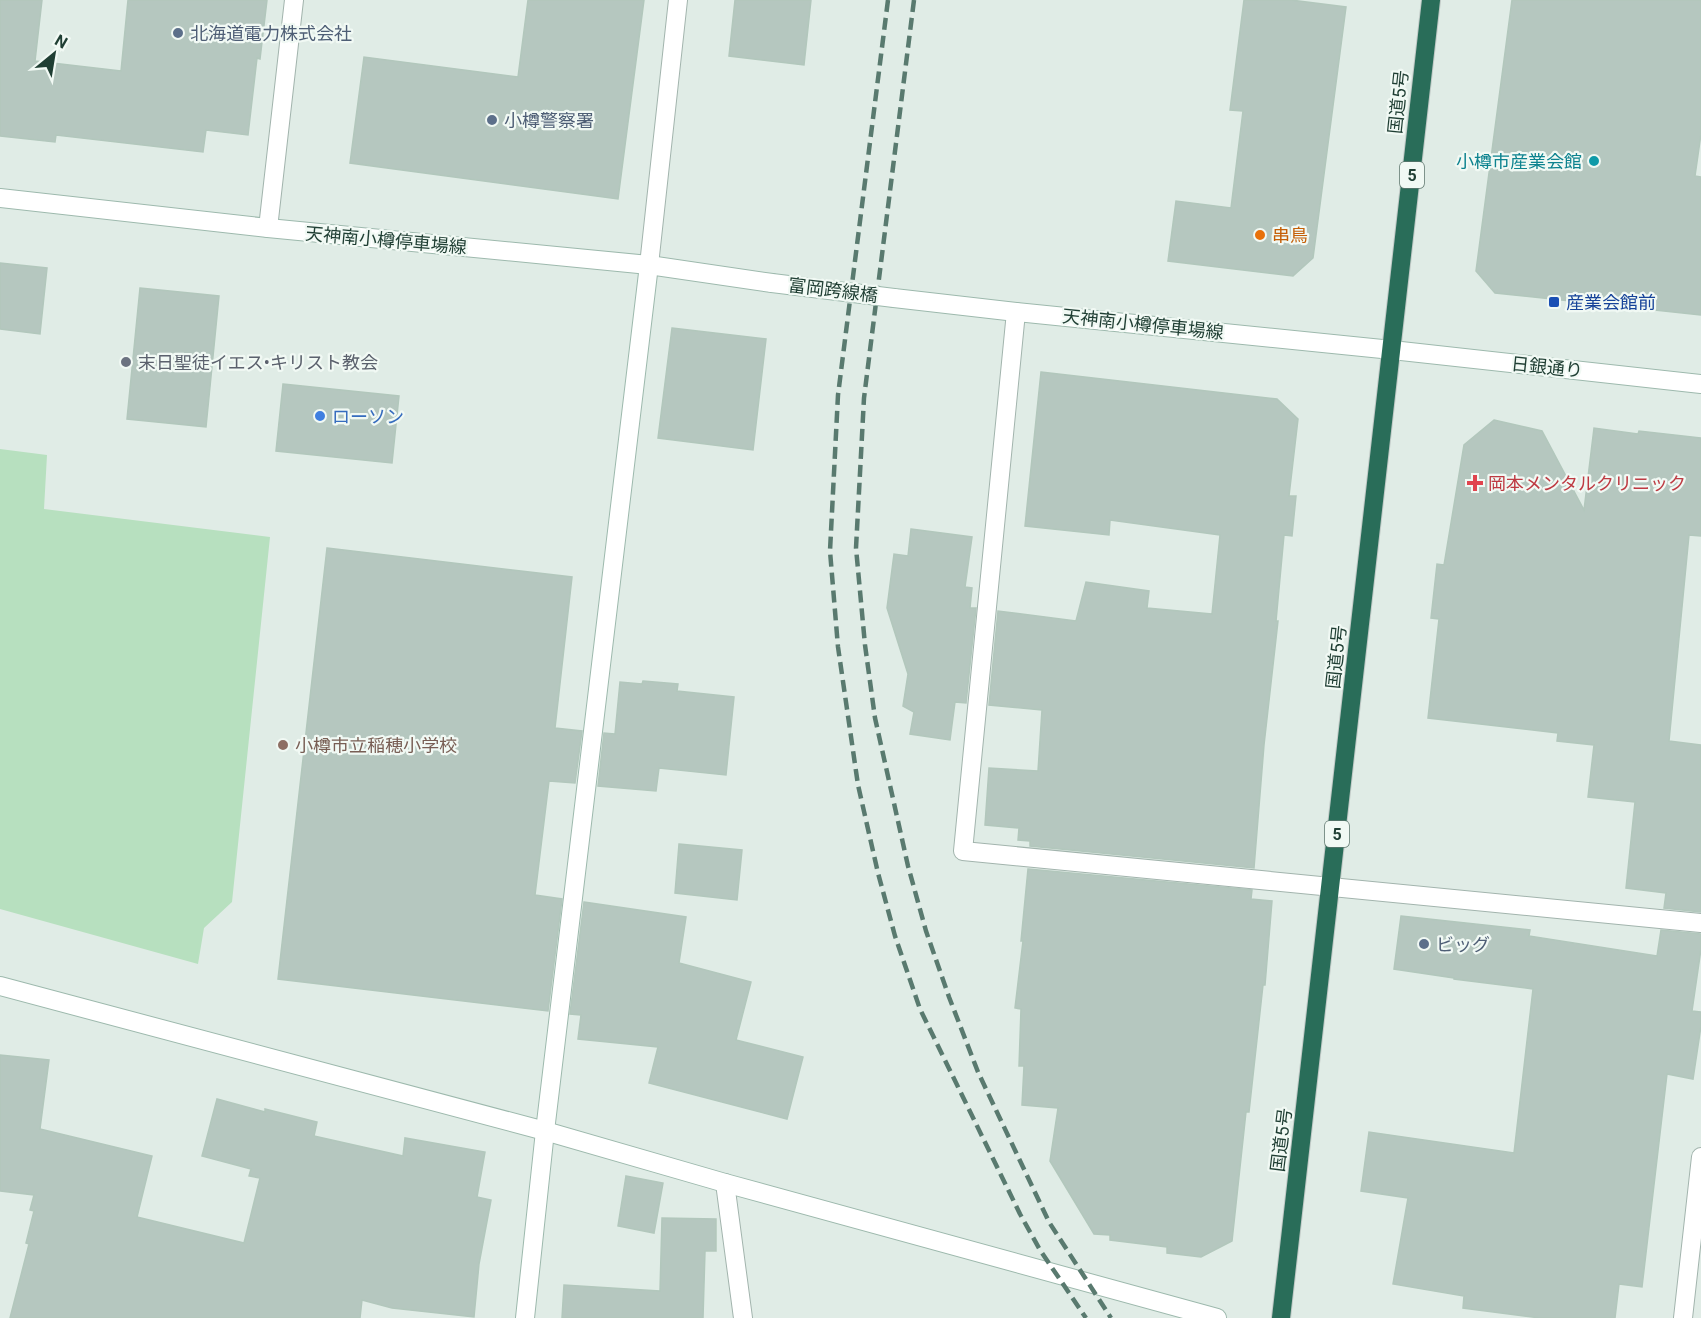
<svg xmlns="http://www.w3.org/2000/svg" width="1701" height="1318" font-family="Roboto,'Noto Sans JP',sans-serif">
  <rect width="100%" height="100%" fill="#e0ece6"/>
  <path fill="#b7e0bf" d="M0 449 47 455 44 509 270 537 232 902 204 928 198 964 0 909Z"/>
  <g fill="#b5c7bf" stroke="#b2c7bc" stroke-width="1.5">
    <path d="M0 0H42L35 61 121 71 128 0H267L260 59 257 58 248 135 206 130 203 152 56 135 55 142 0 136Z"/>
    <path d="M528 0H644L618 199 350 163 364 57 518 77Z"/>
    <path d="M735 0H811L804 65 729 56Z"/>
    <path d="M1244 0H1291L1346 7 1313 258 1293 276 1168 261 1176 201 1231 208 1243 111 1230 110Z"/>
    <path d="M1512 0H1701V134L1695 176 1701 177V315L1495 293 1476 271Z"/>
    <path d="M0 263 47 268 40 334 0 329Z"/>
    <path d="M140 288 219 296 206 427 127 419Z"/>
    <path d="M672 328 766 339 753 450 658 438Z"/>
    <path d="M1041 372 1277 399 1298 419 1289 496H1296L1292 536 1284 535 1276 621H1278L1264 745 1254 868 1030 846V841L1018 840 1019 828 985 825 989 768 1038 771 1042 710 989 705 998 611 1076 621 1086 582 1149 591 1147 608 1212 614 1220 535 1110 520 1109 535 1025 526Z"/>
    <path d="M283 384 399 396 392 463 276 451Z"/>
    <path d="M1494 420 1542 431 1584 510 1594 428 1638 434 1639 431 1701 438V536L1689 535 1669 741 1701 745V912L1664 908 1666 893 1626 888 1635 802 1588 797 1594 745 1557 741 1558 733 1428 718 1439 619 1431 618 1437 564 1444 565 1464 445Z"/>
    <path d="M911 529 972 537 965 587 972 588 970 608H976L966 703 955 702 950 740 910 734 914 712 903 706 908 674 887 608 894 554 908 556Z"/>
    <path d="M327 548 572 577 555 728 582 731 575 783 549 781 535 895 562 899 548 1011 278 979Z"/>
    <path d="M643 681 678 684 677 691 734 697 726 775 659 768 656 791 598 786 604 733 615 734 620 682 642 684Z"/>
    <path d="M679 844 742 850 737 900 675 893Z"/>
    <path d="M1028 869 1252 890 1251 899 1272 901 1265 985H1263L1249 1112H1246L1232 1241 1201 1257 1167 1253V1247L1110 1240V1235L1094 1234 1050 1161 1058 1108 1022 1105 1024 1066H1019L1021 1009 1015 1008 1023 941H1021Z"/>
    <path d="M584 902 686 917 679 963 751 982 736 1040 803 1057 787 1119 649 1083 658 1047 578 1039 581 1015 570 1014Z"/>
    <path d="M1401 916 1530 930 1529 936 1657 956 1661 930 1701 934V949L1692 1011 1701 1012V1026L1693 1079 1667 1074 1642 1287 1619 1284 1615 1318H1540L1463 1308 1464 1296 1393 1284 1408 1198 1361 1191 1369 1132 1514 1153 1533 989 1454 979V978L1394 969Z"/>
    <path d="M0 1055 49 1060 40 1129 152 1156 137 1217 244 1243 260 1178 249 1176 251 1169 202 1156 217 1099 265 1112V1109L317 1122 314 1136 403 1156 405 1138 485 1152 477 1197 491 1200 479 1264 474 1317 392 1308 362 1300 360 1318H10L29 1244 26 1243 34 1211 30 1210 34 1195 0 1191Z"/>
    <path d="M626 1176 663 1183 654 1233 618 1226Z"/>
    <path d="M662 1218 716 1219V1251H705L703 1318H562L564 1285 660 1291Z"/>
  </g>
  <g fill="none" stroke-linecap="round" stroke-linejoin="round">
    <defs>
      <path id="lane" d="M725 1183 743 1318"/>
      <g id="street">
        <path d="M268 228 294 0"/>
        <path d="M649 265 678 0"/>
        <path d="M1016 312 963 851 1701 923"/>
        <path d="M1683 1318 1701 1157"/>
      </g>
      <g id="secondary">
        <path d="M0 198 268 228 649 265 772 283"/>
        <path d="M894 298 1016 312 1392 350 1701 384"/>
        <path d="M0 986 545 1131 725 1183 1217 1318"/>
        <path d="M525 1318 545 1131 649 265"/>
      </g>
      <path id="highway" d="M1281 1318 1431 0"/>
    </defs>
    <use href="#lane" stroke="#a2b4ad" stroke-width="20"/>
    <use href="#street" stroke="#a2b4ad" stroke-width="20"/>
    <use href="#secondary" stroke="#9db9ad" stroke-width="20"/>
    <use href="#highway" stroke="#c0c9c6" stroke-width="20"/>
    <use href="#lane" stroke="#fff" stroke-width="18"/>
    <use href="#street" stroke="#fff" stroke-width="18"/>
    <use href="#secondary" stroke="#fff" stroke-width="18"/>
    <use href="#highway" stroke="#296d59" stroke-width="18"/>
    <g stroke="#597a6f" stroke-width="4.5" stroke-dasharray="12 6" stroke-linecap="butt">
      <path d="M888 0 838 395 830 551 838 647 858 785 878 873 895 936 920 1009 1020 1214 1040 1250 1086 1318"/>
      <path d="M914 0 864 398 856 548 865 645 875 718 908 866 926 931 949 997 978 1072 1049 1222 1111 1318"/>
    </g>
    <defs>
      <path id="secondary-bridge" d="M772 283 894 298"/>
    </defs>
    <use href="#secondary-bridge" stroke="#9db9ad" stroke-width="20" stroke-linecap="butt"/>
    <use href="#secondary-bridge" stroke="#fff" stroke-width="18"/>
  </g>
  <g fill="#5c6f8a" stroke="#f1f9f4" stroke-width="2">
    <circle cx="178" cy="33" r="6"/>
    <circle cx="492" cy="120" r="6"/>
    <circle cx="1424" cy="944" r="6"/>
  </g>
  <circle fill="#0f9aa8" stroke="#f1f9f4" stroke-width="2" cx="1594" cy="161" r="6"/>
  <circle fill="#e8710a" stroke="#f1f9f4" stroke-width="2" cx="1260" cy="235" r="6"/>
  <rect fill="#1a4fb4" stroke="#f1f9f4" stroke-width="2" x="1548" y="296" width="12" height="12" rx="3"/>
  <circle fill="#6b7280" stroke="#f1f9f4" stroke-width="2" cx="126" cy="362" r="6"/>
  <circle fill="#3f7fe0" stroke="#f1f9f4" stroke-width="2" cx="320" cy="416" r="6"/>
  <path fill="#e0444e" stroke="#f1f9f4" stroke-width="2" d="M1472 474h6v6h6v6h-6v6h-6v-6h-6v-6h6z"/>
  <circle fill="#8d6e63" stroke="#f1f9f4" stroke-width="2" cx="283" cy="745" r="6"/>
  <g text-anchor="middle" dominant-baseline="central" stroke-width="4.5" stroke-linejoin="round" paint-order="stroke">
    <g fill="#f1f9f4" stroke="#5e766d" stroke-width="1.5">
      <rect x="1400" y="162" width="24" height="26" rx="4.5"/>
      <rect x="1325" y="821" width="24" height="26" rx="4.5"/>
    </g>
    <g font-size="16" font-weight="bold" fill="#1f3e33">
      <text x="1412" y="175">5</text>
      <text x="1337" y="834">5</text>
    </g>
    <g font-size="18" fill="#4e5e75" stroke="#f1f9f4" text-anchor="start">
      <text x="190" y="33">北海道電力株式会社</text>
      <text x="504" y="120">小樽警察署</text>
      <text x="1436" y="944">ビッグ</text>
    </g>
    <g font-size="18" fill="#1f3e33" stroke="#f1f9f4">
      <text transform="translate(1398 102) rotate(-84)">国道5号</text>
      <text transform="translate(386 240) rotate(5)">天神南小樽停車場線</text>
      <text transform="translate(833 290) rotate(7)">富岡跨線橋</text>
      <text transform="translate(1143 324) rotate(6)">天神南小樽停車場線</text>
      <text transform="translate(1547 367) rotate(6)">日銀通り</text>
      <text transform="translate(1336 657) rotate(-84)">国道5号</text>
      <text transform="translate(1281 1140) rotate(-83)">国道5号</text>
    </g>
    <g font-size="18" fill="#0d838f" stroke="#f1f9f4" text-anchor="end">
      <text x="1582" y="161">小樽市産業会館</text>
    </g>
    <g font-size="18" fill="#c56008" stroke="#f1f9f4" text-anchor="start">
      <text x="1272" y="235">串鳥</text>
    </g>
    <g font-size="18" fill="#164399" stroke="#f1f9f4" text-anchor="start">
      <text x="1566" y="302">産業会館前</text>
    </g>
    <g font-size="18" fill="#5b616d" stroke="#f1f9f4" text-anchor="start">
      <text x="138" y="362">末日聖徒イエス•キリスト教会</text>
    </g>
    <g font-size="18" fill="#366cbe" stroke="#f1f9f4" text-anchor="start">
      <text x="332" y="416">ローソン</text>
    </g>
    <g font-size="18" fill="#be3a42" stroke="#f1f9f4" text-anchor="start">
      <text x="1488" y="483">岡本メンタルクリニック</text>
    </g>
    <g font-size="18" fill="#785e54" stroke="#f1f9f4" text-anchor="start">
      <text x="295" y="745">小樽市立稲穂小学校</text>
    </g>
  </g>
  <g transform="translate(54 54) rotate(30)" stroke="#f1f9f4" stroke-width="4.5" paint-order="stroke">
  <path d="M0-4.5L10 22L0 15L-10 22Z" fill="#1f3e33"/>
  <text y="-9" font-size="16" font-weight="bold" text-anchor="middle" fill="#1f3e33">N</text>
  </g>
</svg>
